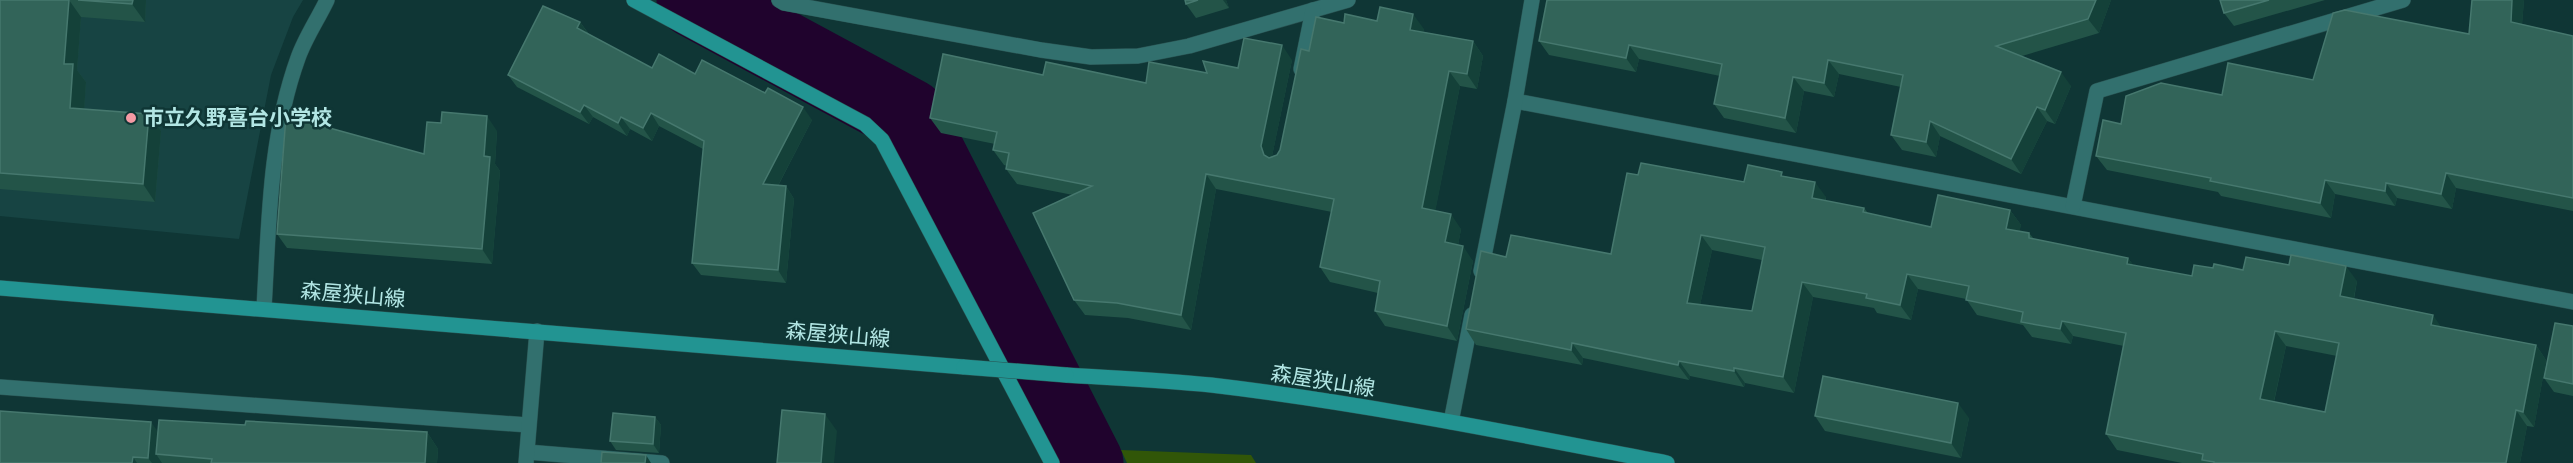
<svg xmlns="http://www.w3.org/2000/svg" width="2573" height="463" font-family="'Roboto Condensed','Noto Sans JP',sans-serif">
  <rect width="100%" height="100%" fill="#0f3635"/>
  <path fill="#174443" d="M0 0H303L293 17 271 75 239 239 0 216Z"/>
  <path fill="#315608" d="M1121 450 1251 455 1256 463H1127Z"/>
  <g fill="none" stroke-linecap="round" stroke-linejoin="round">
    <path stroke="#20032d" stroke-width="75" d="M694 0 909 116 1086 463"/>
    <defs>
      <g id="lane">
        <path d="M0 387 528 425"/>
        <path d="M527 452 662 463"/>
      </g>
      <g id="street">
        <path d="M779 0 784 3 1041 50 1091 57 1138 56 1189 46 1348 0"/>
        <path d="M1301 69 1313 10"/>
        <path d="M1515 101 2573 302"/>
        <path d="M2073 206 2097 91 2403 0"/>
        <path d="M1481 271 1515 101 1532 0"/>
        <path d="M264 308C269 224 269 138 298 58 305 38 318 19 327 0"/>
        <path d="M1451 422 1472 315"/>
        <path d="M526 463 537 331"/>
      </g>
      <g id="secondary">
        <path d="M634 0 865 124 882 140 1052 463"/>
        <path d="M0 288 964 367"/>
        <path d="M1066 375C1114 378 1163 380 1211 385 1364 403 1516 434 1667 463"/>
      </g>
    </defs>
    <use href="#lane" stroke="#295251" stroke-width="16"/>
    <use href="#street" stroke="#295251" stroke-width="16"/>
    <use href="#secondary" stroke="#295251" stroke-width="16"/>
    <use href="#lane" stroke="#32706e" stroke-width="15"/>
    <use href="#street" stroke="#32706e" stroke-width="15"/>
    <use href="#secondary" stroke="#229492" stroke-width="15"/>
    <defs>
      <path id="secondary-bridge" d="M964 367 1066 375"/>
    </defs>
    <use href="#secondary-bridge" stroke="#295251" stroke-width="16" stroke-linecap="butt"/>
    <use href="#secondary-bridge" stroke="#229492" stroke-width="15"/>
  </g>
  <g fill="#235448" fill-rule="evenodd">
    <path d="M0 0H146L145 22 81 17 77 70 86 82 84 109 149 114 161 131 155 202 0 189Z"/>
    <path d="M1185 0H1226L1229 8 1196 18 1186 4Z"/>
    <path d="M2111 0 2099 33 2022 56 2071 86 2055 124 2047 121 2021 174 1940 136 1936 157 1902 150 1891 135 1901 87 1839 74 1834 97 1804 91 1796 133 1724 118 1714 104 1720 76 1639 59 1636 72 1549 55 1539 41Z"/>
    <path d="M2220 0H2325L2234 26 2224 13Z"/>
    <path d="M2472 0H2524L2522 24 2573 36V211L2456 188 2452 209 2397 198 2395 206 2335 194 2331 218 2221 196 2218 192 2107 170 2096 156 2121 124 2222 95 2313 80 2469 34Z"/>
    <path d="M1377 21 1424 29 1423 32 1473 41 1483 56 1477 89 1460 86 1435 211 1461 229 1458 245 1473 261 1457 341 1385 326 1375 311 1378 293 1330 282 1320 267 1332 212 1216 189 1191 330 1128 318 1085 315 1074 300 1073 195 1017 184 1006 169 1007 166 1004 165 993 150 995 144 941 133 930 118 1043 75 1146 83 1238 68 1292 60 1272 156 1277 155 1280 150 1309 51 1344 23Z"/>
    <path d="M580 22 589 34 652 68 695 74 812 120 778 186H786L794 199 786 283 701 275 692 263 703 149 659 126 652 141 630 129 627 136 593 117 589 124 517 87 508 75Z"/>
    <path d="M497 131 495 164 500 171 492 264 287 248 277 234 424 154Z"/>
    <path d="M1638 175 1744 182 1786 176 1826 197V201L1864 208 1868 213 1931 227 2010 210 2021 225 2019 231 2029 233 2034 239 2128 258 2133 265 2192 276 2213 268 2243 270 2357 281 2354 299 2441 327 2536 345 2546 360 2534 427 2527 426 2520 463H2182L2117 450 2106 434 2124 346 2073 336 2071 344 2032 337 2023 325 1977 315 1966 299 1918 289 1911 320 1877 313 1874 308 1813 297 1794 393 1745 383 1744 387 1690 376 1689 380 1583 358 1582 365 1476 345 1466 329 1506 257 1611 254ZM1712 250 1762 260 1752 311 1700 305ZM2286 346 2337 356 2325 412 2274 402Z"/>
    <path d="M2573 326V396L2554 392 2544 378Z"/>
    <path d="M1815 416 1969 418 1961 458 1825 431Z"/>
    <path d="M655 417 661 425 659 453 616 450 610 441Z"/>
    <path d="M245 425 427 432 438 449 437 463H0L158 432Z"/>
  </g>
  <g fill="#144139">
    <path d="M69 0 81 17 77 70 86 82 83 125 70 108 64 64Z"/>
    <path d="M133 0H146L145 22 132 4Z"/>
    <path d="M1223 0H1226L1229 8Z"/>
    <path d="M2096 0H2111L2099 33 2088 19Z"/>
    <path d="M2512 0H2524L2521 37 2511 22Z"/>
    <path d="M1413 14 1424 29 1421 45 1410 30Z"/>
    <path d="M580 22 589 35 577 28Z"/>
    <path d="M1473 41 1483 56 1477 89 1467 74Z"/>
    <path d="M1282 45 1292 60 1271 161 1264 155 1261 146Z"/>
    <path d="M1629 45 1639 59 1636 72 1626 58Z"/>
    <path d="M1828 60 1839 74 1834 97 1824 83Z"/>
    <path d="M1449 71 1460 86 1433 223 1422 208Z"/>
    <path d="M2061 72 2071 86 2055 124 2045 110Z"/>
    <path d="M1793 77 1804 91 1796 133 1785 118Z"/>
    <path d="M584 105 593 117 589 124 580 112Z"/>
    <path d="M803 107 812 120 772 197 763 184Z"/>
    <path d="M2037 107 2047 121 2021 174 2011 159Z"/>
    <path d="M651 113 659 126 652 141 643 128Z"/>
    <path d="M149 114 161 131 155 202 143 184Z"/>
    <path d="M487 116 497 131 495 164 500 171 492 264 482 249 484 156Z"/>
    <path d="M621 117 630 129 627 136 618 123Z"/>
    <path d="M1930 121 1940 136 1936 157 1926 142Z"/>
    <path d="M2446 173 2456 188 2452 209 2441 194Z"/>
    <path d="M1206 174 1216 189 1191 330 1181 315Z"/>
    <path d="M2325 180 2335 194 2331 218 2320 203Z"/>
    <path d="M1815 182 1826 197 1823 214 1812 198Z"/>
    <path d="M2386 183 2397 198 2395 206 2385 191Z"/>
    <path d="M786 186 794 199 786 283 778 270Z"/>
    <path d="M2010 210 2021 225 2017 244 2006 229Z"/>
    <path d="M1451 214 1461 229 1456 257 1445 242Z"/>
    <path d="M1701 235 1712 250 1697 319 1687 303Z"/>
    <path d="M1463 246 1473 261 1457 341 1447 326Z"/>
    <path d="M2128 258 2139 273 2127 264Z"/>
    <path d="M2346 266 2357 281 2351 311 2340 296Z"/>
    <path d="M1907 274 1918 289 1911 320 1900 305Z"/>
    <path d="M1802 282 1813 297 1794 393 1783 377Z"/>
    <path d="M2433 315 2444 331 2431 325Z"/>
    <path d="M2062 321 2073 336 2071 344 2060 329Z"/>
    <path d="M2275 331 2286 346 2271 414 2260 399Z"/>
    <path d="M1572 343 1583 358 1582 365 1571 350Z"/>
    <path d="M2536 345 2546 360 2534 427 2523 412Z"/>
    <path d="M1679 361 1690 376 1689 380 1678 365Z"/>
    <path d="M1734 368 1745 383 1744 387 1734 371Z"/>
    <path d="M1958 403 1969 418 1961 458 1951 443Z"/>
    <path d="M2516 410 2527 426 2520 463H2506Z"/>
    <path d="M825 414 837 431 834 463H821Z"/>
    <path d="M655 417 661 425 659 453 653 444Z"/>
    <path d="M151 422 164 440 156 454 162 463H152L148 458Z"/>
    <path d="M427 432 438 449 437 463H425Z"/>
    <path d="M646 455 651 463H645Z"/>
    <path d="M133 457 137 463H132Z"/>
  </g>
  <g fill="#326459" stroke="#46786e" stroke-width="1.5" fill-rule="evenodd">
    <path d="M0 0H69L64 64H73L70 108 149 114 143 184 0 173Z"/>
    <path d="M78 0H133L132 4Z"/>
    <path d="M1185 0H1198L1186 4Z"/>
    <path d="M1547 0H2096L2088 19 1996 46 2061 72 2045 110 2037 107 2011 159 1930 121 1926 142 1891 135 1903 75 1828 60 1824 83 1793 77 1785 118 1714 104 1722 64 1629 45 1626 58 1539 41Z"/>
    <path d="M2220 0H2269L2224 13Z"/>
    <path d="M2472 0H2512L2511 22 2573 36V198L2446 173 2441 194 2386 183 2385 191 2325 180 2320 203 2210 181 2211 178 2096 156 2103 120 2121 124 2126 96 2161 83 2222 95 2228 63 2313 80 2333 13 2345 10 2469 34Z"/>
    <path d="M543 6 580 22 577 28 652 68 659 54 695 74 702 60 765 93 768 88 803 107 763 184 786 186 778 270 692 263 704 141 651 113 643 128 621 117 618 123 584 105 580 112 508 75Z"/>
    <path d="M1380 7 1413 14 1410 30 1473 41 1467 74 1449 71 1422 208 1451 214 1445 242 1463 246 1447 326 1375 311 1380 281 1320 267 1334 199 1206 174 1181 315 1117 303 1074 300 1033 213 1092 186 1006 169 1009 153 993 150 997 132 930 118 943 54 1043 75 1046 62 1146 83 1149 62 1207 73 1203 61 1238 68 1244 38 1282 45 1261 146 1264 155 1269 158 1277 155 1280 150 1301 49 1309 51 1316 17 1344 23 1345 14 1377 21Z"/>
    <path d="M442 112 487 116 484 156 490 157 482 249 277 234 286 116 424 154 427 122 441 123Z"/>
    <path d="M1641 163 1744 182 1748 165 1782 172 1781 176 1815 182 1812 198 1864 208 1863 212 1931 227 1938 195 2010 210 2006 229 2029 233V238L2128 258 2127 264 2192 276 2194 265 2213 268 2214 264 2243 270 2246 257 2289 265 2291 255 2346 266 2340 296 2433 315 2431 325 2536 345 2523 412 2516 410 2506 463H2214V462L2202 460 2203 454 2106 434 2126 333 2062 321 2060 329 2021 322 2023 312 1966 300 1969 286 1907 274 1900 305 1866 298 1867 294 1802 282 1783 377 1734 368V371L1679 361 1678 365 1572 343 1571 350 1466 329 1481 251 1506 257 1511 235 1611 254 1627 173 1638 175ZM1701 235 1765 247 1752 311 1687 303ZM2275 331 2339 343 2325 412 2260 399Z"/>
    <path d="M2555 323 2573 326V384L2544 378Z"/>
    <path d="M1823 376 1958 403 1951 443 1815 416Z"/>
    <path d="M782 410 825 414 821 463H777Z"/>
    <path d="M0 411 151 422 148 458 133 457 132 463H0Z"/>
    <path d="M613 413 655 417 653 444 610 441Z"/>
    <path d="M159 420 245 425 246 421 427 432 425 463H211L212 459 156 454Z"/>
    <path d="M602 452 646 455 645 463H601Z"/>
  </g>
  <circle fill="#f49aa4" stroke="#0f3635" stroke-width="2" cx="131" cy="118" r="6"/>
  <g text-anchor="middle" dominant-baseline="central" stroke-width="5" stroke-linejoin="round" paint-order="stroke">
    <g font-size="21" font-weight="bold" fill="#b2e6e4" stroke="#0f3635" text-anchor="start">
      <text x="143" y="118">市立久野喜台小学校</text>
    </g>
    <g font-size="21" fill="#b2e6e4" stroke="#0f3635">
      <text transform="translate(353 295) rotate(5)">森屋狭山線</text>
      <text transform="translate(838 335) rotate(5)">森屋狭山線</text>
      <text transform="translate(1323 381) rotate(9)">森屋狭山線</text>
    </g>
  </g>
</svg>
